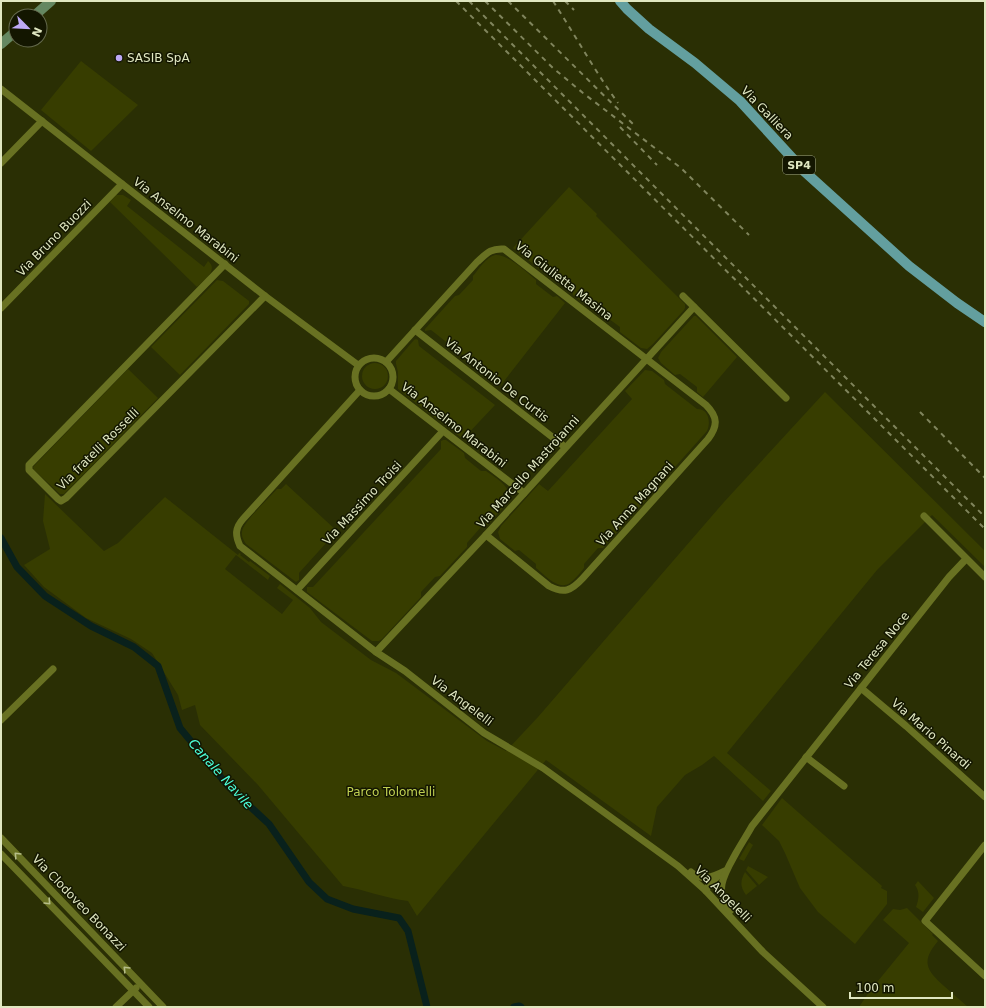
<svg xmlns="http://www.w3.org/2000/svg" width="986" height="1008" font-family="'DejaVu Sans',sans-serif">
  <rect width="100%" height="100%" fill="#2a2f04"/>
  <g fill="#373d00">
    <path d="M81 61 138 105 91 151 41 110Z"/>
    <path d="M569 187 597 214 596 216 685 304V308L684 310 653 344 647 349 641 348 620 332V327L601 313H597L573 295 572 290 555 277H550L513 248Z"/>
    <path d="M116 195H123L131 200 127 206 204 267 208 261C219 270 204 280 197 287L110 202Z"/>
    <path d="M495 255C508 254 525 271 536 280V284L553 297 557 296 565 303 501 385 431 330 425 331V329L455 296 459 295 473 280V276C479 269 486 257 495 255Z"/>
    <path d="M217 280 223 281 249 301V304L180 375 151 347Z"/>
    <path d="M694 316H696L737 357 703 397 697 392V387L680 374 675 375 661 363 658 358 661 352Z"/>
    <path d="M416 339 418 340 419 346 495 405 463 439 398 389V372L396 364V361L414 340Z"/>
    <circle cx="375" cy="376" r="13"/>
    <path d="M128 369 158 398 64 494H60L34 470 33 467Z"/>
    <path d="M645 370 652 371 664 380 665 384 697 409C709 409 711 422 707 431L603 548H598L584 564V568C580 573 575 579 570 583 558 591 545 575 536 568V564L519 550 515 551 500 539 498 532 501 526 539 484 548 491 632 399 625 391Z"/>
    <path d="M825 392 985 551V567L932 515 877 570 727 753 771 791 763 801 714 756 702 765 685 775 657 807 651 836 546 760 417 916 408 901C385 898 365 890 343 886L258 785 200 725 195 705 182 710 178 695 152 653 131 639 86 618 44 587 24 565 50 549 43 521 45 494 104 551 118 543 165 497 238 555 239 553 241 554 240 555 249 562 250 561 270 576 268 580 236 555 225 569 282 614 293 600 277 588 280 584 310 608 321 622 371 660 396 673 487 741 506 751 538 717 724 502Z"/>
    <path d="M443 440H446L464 453 465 458 481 471H486C497 479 514 487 507 503L486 527H481L467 543V547L440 576 435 577 421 592V597L382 639 379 641H372L307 592V587H313L441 449V441Z"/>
    <path d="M286 484 337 531 299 573V580L296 582 246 544C244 541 241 536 242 532 242 523 270 497 277 489H281Z"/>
    <path d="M782 798 882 886 881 888 887 891V904L855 944 818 912 800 888 785 853 779 841 762 825Z"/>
    <path d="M749 842 753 845 744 861 739 859Z"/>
    <path d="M748 866 768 877 759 885 746 870Z"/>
    <path d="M745 872 757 886 746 895C740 887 740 881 745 872Z"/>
    <path d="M918 881 934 898 923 912 916 907C919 899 920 892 915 885Z"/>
    <path d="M907 908 933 934 932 935 938 941C921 961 926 970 944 986 952 993 960 1000 968 1007H859L869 992 909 943 883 920 893 909 900 910Z"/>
  </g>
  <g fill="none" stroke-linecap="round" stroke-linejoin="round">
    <g stroke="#09211c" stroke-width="7">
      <path d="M1 538 17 567 45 596 91 626 134 647 158 666 180 728 229 787 269 824 309 882 327 899 353 909 399 918 408 931 427 1007"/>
      <path d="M514 1007 519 1006 521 1007"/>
    </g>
    <g stroke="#687122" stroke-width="7">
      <path d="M1 89 265 296 358 365"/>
      <path d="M1 163 42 121"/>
      <path d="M225 264 29 465V470L58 499 61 501 66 498 265 296"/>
      <path d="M683 296 786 398"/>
      <path d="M1 308 122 184"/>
      <path d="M415 330 565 447"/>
      <circle cx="374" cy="377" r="19"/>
      <path d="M386 362 477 262C487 253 491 248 504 249L706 405C718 417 718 426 708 439L583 578C571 591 564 594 549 586L486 535"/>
      <path d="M389 389 524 493"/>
      <path d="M360 390 243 519C235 528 235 535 240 546L376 652 405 671 484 733 543 768 678 866 706 891 763 952 823 1007"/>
      <path d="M924 516 985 577"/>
      <path d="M297 590 443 431"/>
      <path d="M376 652 486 535 694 307"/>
      <path d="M861 688 906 726 985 797"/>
      <path d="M1 720 53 669"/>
      <path d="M806 757 844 786"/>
      <path d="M1 838 163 1007"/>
      <path d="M985 845 925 921 985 976"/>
      <path d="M1 854 149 1007"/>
      <path d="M691 872C702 882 713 877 725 871"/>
      <path d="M706 891 708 886 718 876"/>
      <path d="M730 911C713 890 725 873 736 853 741 844 747 835 752 826L949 577 966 559"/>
      <path d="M116 1007 136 988"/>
    </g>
    <g stroke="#658861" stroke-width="10">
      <path d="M34 16 51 1"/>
      <path d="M1 44 16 31"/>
    </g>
    <path stroke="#639f9f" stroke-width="10" d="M620 1 627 9 649 29 695 63 740 101 805 172 909 266 957 303 985 322"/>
    <g stroke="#80855d" stroke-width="2" stroke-dasharray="5 5" stroke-linecap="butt">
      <path d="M456 1 985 529"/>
      <path d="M469 1 985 517"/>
      <path d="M485 1 553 68 583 93 681 168 749 235"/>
      <path d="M508 1 635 126"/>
      <path d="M553 1C575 35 594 70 618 103"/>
      <path d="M565 1 574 10"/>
      <path d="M620 127 657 165"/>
      <path d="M920 412 985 478"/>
    </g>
  </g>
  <defs><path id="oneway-chevron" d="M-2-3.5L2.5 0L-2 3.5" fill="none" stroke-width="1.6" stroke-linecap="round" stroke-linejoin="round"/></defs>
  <g stroke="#b6be89">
    <use href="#oneway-chevron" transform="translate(17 855) rotate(-134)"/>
    <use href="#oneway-chevron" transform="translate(48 902) rotate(46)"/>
    <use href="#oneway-chevron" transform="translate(126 969) rotate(-134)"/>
  </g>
  <circle fill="#bda9f5" stroke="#131600" stroke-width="1.5" cx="119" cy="58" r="4"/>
  <g text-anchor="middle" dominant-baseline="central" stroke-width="3" stroke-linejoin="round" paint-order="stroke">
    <rect fill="#131600" stroke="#a2a887" stroke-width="1" x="783" y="156" width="32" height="18" rx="3"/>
    <g font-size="11" font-weight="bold" fill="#e0e7c1">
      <text x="799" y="165">SP4</text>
    </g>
    <g font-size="12" fill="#e0e7c1" stroke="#131600" text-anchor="start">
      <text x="127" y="58">SASIB SpA</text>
    </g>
    <g font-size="12" fill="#e0e7c1" stroke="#131600">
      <text transform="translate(767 113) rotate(46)">Via Galliera</text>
      <text transform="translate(186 220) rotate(38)">Via Anselmo Marabini</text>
      <text transform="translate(54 238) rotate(-46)">Via Bruno Buozzi</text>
      <text transform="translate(564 281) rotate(38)">Via Giulietta Masina</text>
      <text transform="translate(497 380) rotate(38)">Via Antonio De Curtis</text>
      <text transform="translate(454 425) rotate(38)">Via Anselmo Marabini</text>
      <text transform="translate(98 449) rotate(-45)">Via fratelli Rosselli</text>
      <text transform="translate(528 472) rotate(-48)">Via Marcello Mastroianni</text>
      <text transform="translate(362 503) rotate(-47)">Via Massimo Troisi</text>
      <text transform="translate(635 504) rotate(-48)">Via Anna Magnani</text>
      <text transform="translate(877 650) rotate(-51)">Via Teresa Noce</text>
      <text transform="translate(462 701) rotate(37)">Via Angelelli</text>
      <text transform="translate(931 734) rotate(41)">Via Mario Pinardi</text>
      <text transform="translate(723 894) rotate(45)">Via Angelelli</text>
      <text transform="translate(79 903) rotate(46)">Via Clodoveo Bonazzi</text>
    </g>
    <g font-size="12" fill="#c0d051" stroke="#131600">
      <text x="391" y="792">Parco Tolomelli</text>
    </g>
    <g font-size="13" font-style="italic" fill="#4bfed9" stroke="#131600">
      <text transform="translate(221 774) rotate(48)">Canale Navile</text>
    </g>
  </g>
  <rect width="986" height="1008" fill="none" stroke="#e0e7c1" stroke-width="4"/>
  <g transform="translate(28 28) rotate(114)"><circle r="19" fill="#131600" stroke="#656a4d"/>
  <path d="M0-3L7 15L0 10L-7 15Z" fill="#bda9f5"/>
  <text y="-6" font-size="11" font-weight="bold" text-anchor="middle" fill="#e0e7c1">N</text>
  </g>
  <path d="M850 992v6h102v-6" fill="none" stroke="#e0e7c1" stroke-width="2"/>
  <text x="856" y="992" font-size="12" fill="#e0e7c1" stroke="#131600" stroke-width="3" paint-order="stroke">100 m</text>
</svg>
